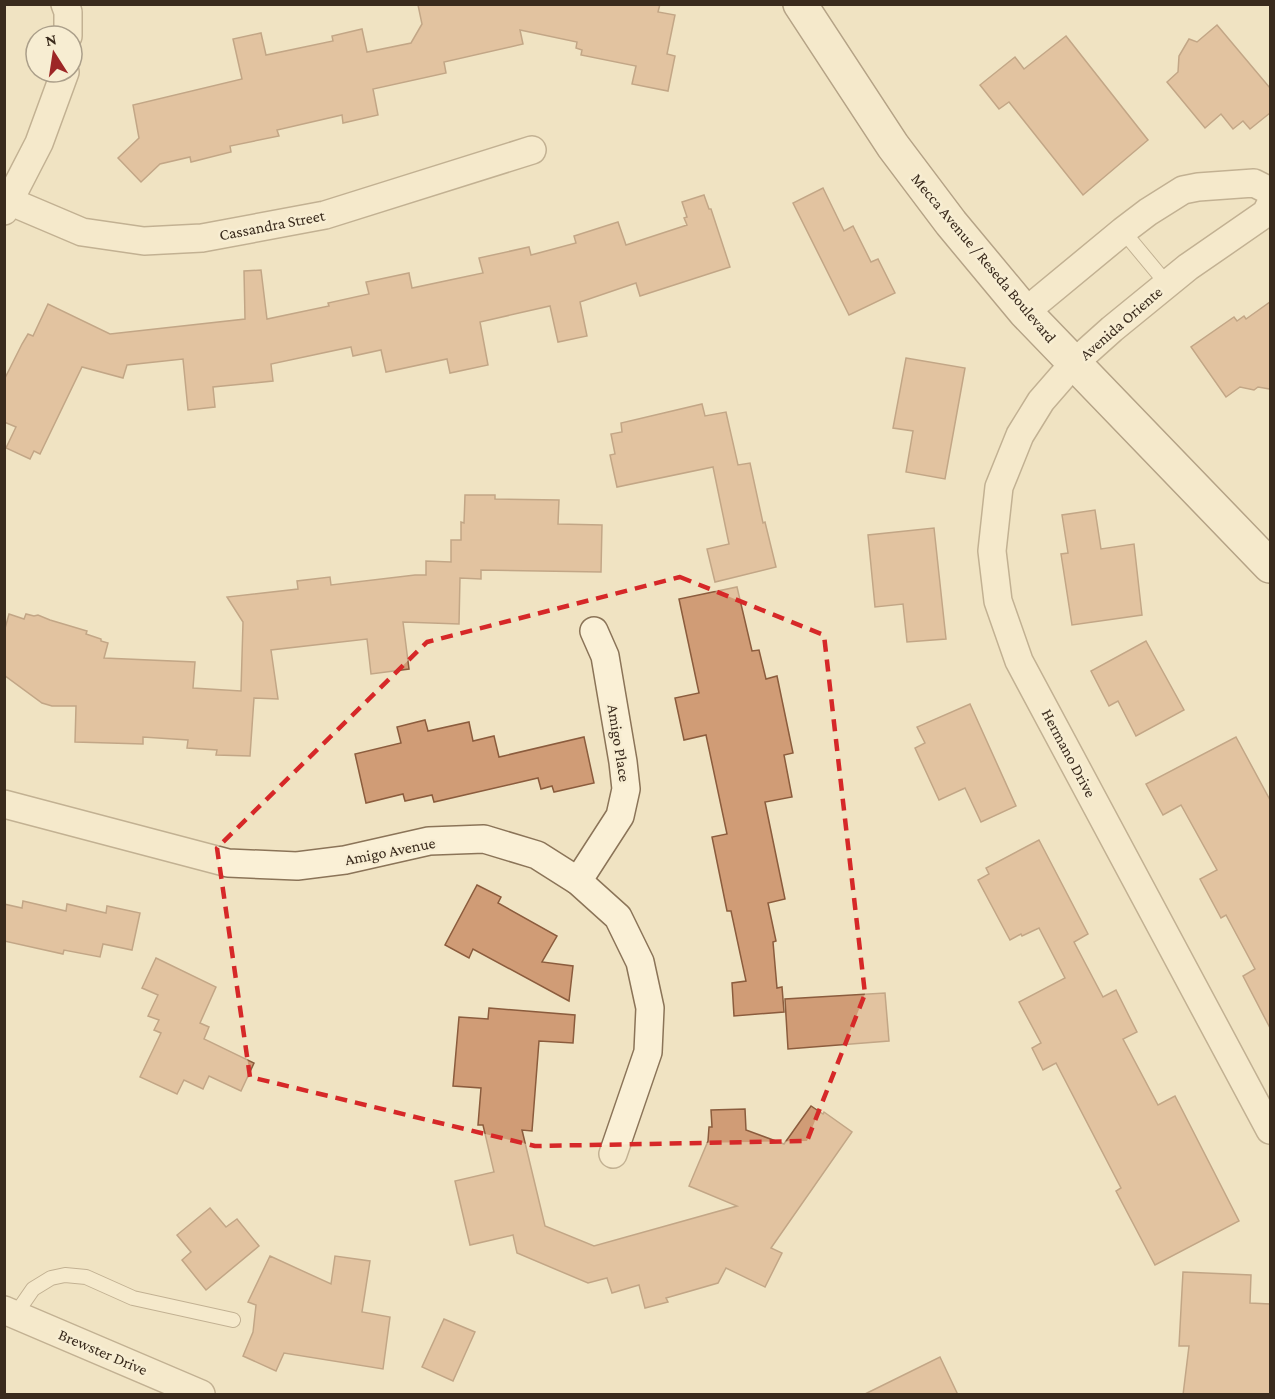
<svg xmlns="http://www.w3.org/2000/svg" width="1275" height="1399" font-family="'Crimson Pro',serif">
  <rect width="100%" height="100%" fill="#f0e3c2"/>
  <g fill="#d09c76" stroke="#8b5c3d" stroke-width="1.5">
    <path d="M660 4 658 12 675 15 667 54 675 56 668 91 632 84 636 66 581 55 582 50 576 48 577 42 520 30 523 44 444 62 446 73 373 89 378 115 343 123 342 115 277 130 279 136 230 146 231 152 191 162 190 157 160 164 141 182 118 158 139 138 133 105 242 79 233 39 261 33 266 55 333 41 332 36 362 29 367 52 411 43 422 24 418 5Z"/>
    <path d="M1217 25 1270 88V113L1250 129 1243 121 1233 129 1221 114 1205 128 1167 82 1178 72 1179 56 1189 39 1197 42Z"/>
    <path d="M1066 36 1148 140 1083 195 1009 102 999 109 980 85 1015 57 1024 69Z"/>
    <path d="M823 188 844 231 853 226 871 262 878 259 895 293 849 315 793 203Z"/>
    <path d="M704 195 709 209H711L730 267 640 296 636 283 580 302 587 336 558 342 550 306 480 322 488 365 450 373 447 359 386 372 381 350 353 356 351 347 271 364 273 381 213 387 215 407 188 410 183 359 127 365 123 378 82 367 40 454 34 451 30 459 6 448 16 427 4 422V380L22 344 28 334 33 336 48 304 110 334 245 319 244 271 261 270 267 319 329 306 328 303 369 294 366 282 409 273 412 288 483 273 479 258 529 247 531 255 576 243 574 236 618 222 626 245 687 225 684 218 687 217 682 202Z"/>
    <path d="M1270 302V389L1258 387 1254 390 1240 387 1226 397 1191 347 1234 317 1237 321 1244 316 1246 319Z"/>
    <path d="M906 358 965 368 945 479 906 472 913 431 893 428Z"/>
    <path d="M702 404 705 416 726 412 738 465 750 463 763 523 765 522 776 567 715 582 707 549 729 544 713 467 617 487 610 455 615 454 611 434 622 432 621 423Z"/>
    <path d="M465 495H495V499L559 500 558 524 602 525 601 572 481 570V579L460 578 459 624 403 622 409 669 371 674 367 639 271 650 278 699 254 698 250 756 216 755 217 750 187 748 188 740 143 737V744L75 742 76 706H52L42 703 4 675V632L9 614 24 619 26 614 34 616 38 615 50 620 87 631 86 634 101 639V641L108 643 104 658 195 662 193 688 241 691 243 622 227 597 298 589 297 581 330 577 331 585 415 575H426V561L451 562V540H461V522L464 523Z"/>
    <path d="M1095 510 1101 549 1134 544 1142 615 1072 625 1061 554 1068 553 1062 515Z"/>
    <path d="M934 528 946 639 907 642 903 604 875 607 868 535Z"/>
    <path d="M737 587 752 651 759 650 766 679 777 676 793 753 784 755 792 797 765 802 785 899 768 903 776 941 773 942 777 988 782 987 784 1012 734 1016 732 983 746 981 731 911H727L712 837 727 834 706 735 684 740 675 698 699 693 679 599Z"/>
    <path d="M1146 641 1184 710 1136 736 1118 701 1109 706 1091 671Z"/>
    <path d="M970 704 1016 806 981 822 965 788 939 800 915 748 925 743 917 727Z"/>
    <path d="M425 720 428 731 469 722 473 741 494 736 499 757 584 737 594 783 554 792 552 786 541 789 538 778 434 802 432 795 405 801 403 794 366 803 355 754 401 743 397 727Z"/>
    <path d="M1236 737 1270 800V1028L1243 976 1255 969 1226 915 1221 918 1200 879 1217 870 1181 805 1163 815 1146 784Z"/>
    <path d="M1039 840 1088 934 1074 942 1103 997 1116 990 1137 1032 1123 1039 1158 1105 1175 1096 1239 1221 1155 1265 1116 1191 1121 1188 1056 1063 1043 1070 1032 1048 1041 1043 1019 1002 1065 978 1039 928 1022 936 1021 934 1010 940 978 880 989 874 986 868Z"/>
    <path d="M477 885 501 897 498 903 557 936 542 962 573 966 569 1001 473 949 469 958 445 945Z"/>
    <path d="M23 901 66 911 67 904 106 913 107 906 140 913 132 950 103 944 100 957 64 950 63 954 4 941V904L22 908Z"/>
    <path d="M156 958 216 987 200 1023 209 1027 204 1039 254 1063 241 1091 209 1076 203 1089 184 1080 177 1094 140 1077 161 1033 154 1030 159 1020 148 1016 158 995 142 988Z"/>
    <path d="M885 993 889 1041 788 1049 785 999Z"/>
    <path d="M489 1008 575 1015 573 1043 539 1041 532 1131 522 1130 545 1226 594 1246 737 1206 689 1186 708 1141 709 1127H712L711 1110 745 1109 746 1130 784 1144 811 1106 823 1114 824 1112 852 1132 771 1248 782 1253 765 1287 726 1268 718 1283 666 1298 668 1302 645 1308 639 1285 612 1293 607 1278 588 1283 517 1253 513 1235 470 1245 455 1181 494 1172 483 1125H478L481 1088 453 1086 459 1017 488 1019Z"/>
    <path d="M210 1208 226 1227 237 1219 259 1246 206 1290 182 1260 191 1252 177 1235Z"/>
    <path d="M270 1256 331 1284 335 1256 370 1261 362 1312 390 1317 383 1369 284 1353 276 1371 243 1356 253 1332 256 1305 248 1302Z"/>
    <path d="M1183 1272 1251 1275 1250 1303 1270 1304V1395H1183L1189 1346H1179Z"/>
    <path d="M444 1319 475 1332 453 1381 422 1367Z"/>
    <path d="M940 1357 958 1395H863Z"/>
  </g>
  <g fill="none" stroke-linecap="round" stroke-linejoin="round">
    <defs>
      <g id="lane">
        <path d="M1123 231 1167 284"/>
        <path d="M15 1315 33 1289 51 1278 65 1275 86 1277 133 1298 233 1320"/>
      </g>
      <g id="street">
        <path d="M65 4 68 12V36"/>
        <path d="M9 201 82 232 144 241 202 238 325 215 532 150"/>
        <path d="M1270 205 1266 213 1188 267 1112 329 1074 363 1041 401 1020 435 999 487 992 551 998 601 1019 661 1270 1130"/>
        <path d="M4 211 39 143 65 72"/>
        <path d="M1025 312 1123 231 1148 212 1183 190 1198 187 1254 183 1270 191"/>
        <path d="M4 804 228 863 297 866 345 860 429 841 484 839 537 855 578 881 618 917 640 962 650 1008 648 1052 613 1154"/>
        <path d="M578 881 620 816 626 789 623 762 605 656 594 631"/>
        <path d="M4 1310 201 1394"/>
      </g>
      <path id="secondary" d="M800 4 893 146 951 223 1025 312 1270 566"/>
    </defs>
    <use href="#lane" stroke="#8b7458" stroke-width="16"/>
    <use href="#street" stroke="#8b7458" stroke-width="30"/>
    <use href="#secondary" stroke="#6d543c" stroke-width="36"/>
    <use href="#lane" stroke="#faf0d6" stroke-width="14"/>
    <use href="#street" stroke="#faf0d6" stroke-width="27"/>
    <use href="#secondary" stroke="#faf0d6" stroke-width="33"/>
  </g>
  <path d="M0 0H1275V1399H0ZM680 577 824 635 865 994 807 1141 535 1146 250 1077 217 848 427 642Z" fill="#f0e3c2" fill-opacity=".55" fill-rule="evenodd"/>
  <path fill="none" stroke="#d62828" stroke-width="4.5" stroke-dasharray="12 8" stroke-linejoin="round" d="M680 577 824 635 865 994 807 1141 535 1146 250 1077 217 848 427 642Z"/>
  <g text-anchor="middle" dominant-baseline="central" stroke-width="5" stroke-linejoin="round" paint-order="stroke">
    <g font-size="16" fill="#3a2b1d" stroke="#f7edd2">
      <text transform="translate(272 225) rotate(-11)">Cassandra Street</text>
      <text transform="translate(984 258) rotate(50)">Mecca Avenue / Reseda Boulevard</text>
      <text transform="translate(1121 323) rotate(-41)">Avenida Oriente</text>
      <text transform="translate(619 743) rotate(81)">Amigo Place</text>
      <text transform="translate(1069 753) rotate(62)">Hermano Drive</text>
      <text transform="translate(390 851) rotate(-11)">Amigo Avenue</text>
      <text transform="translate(103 1352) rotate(23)">Brewster Drive</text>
    </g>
  </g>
  <rect width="1275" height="1399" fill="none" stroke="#3a2b1d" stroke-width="12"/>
  <g transform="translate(54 54) rotate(348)"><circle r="28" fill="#f7edd2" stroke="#ab9f8a" stroke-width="1.5"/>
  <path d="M0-4.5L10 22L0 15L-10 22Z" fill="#9d2626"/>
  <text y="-9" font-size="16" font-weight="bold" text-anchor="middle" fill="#3a2b1d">N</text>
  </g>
</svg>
